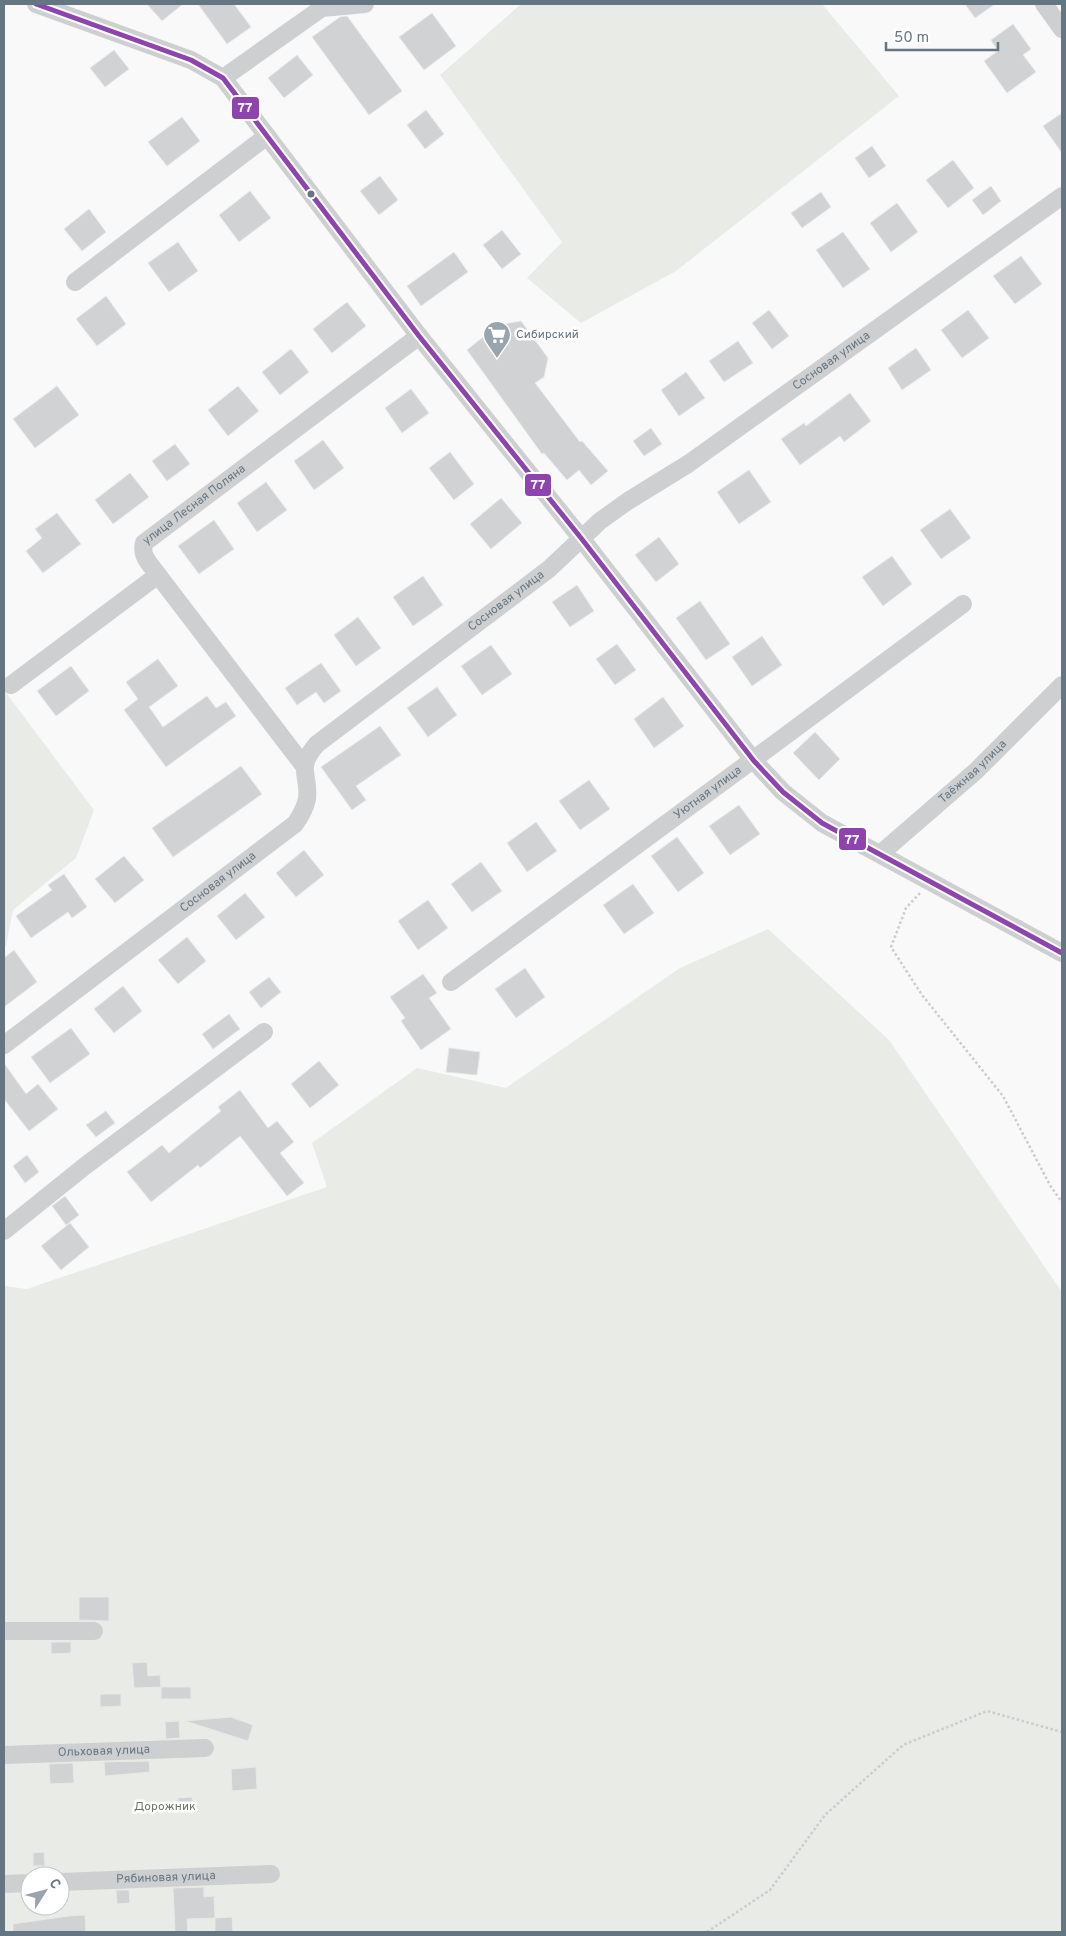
<svg xmlns="http://www.w3.org/2000/svg" width="1066" height="1936" font-family="Overpass,sans-serif">
  <rect width="100%" height="100%" fill="#f9f9f9"/>
  <g fill="#e8ebe6" fill-rule="evenodd">
    <path d="M521 4H822L899 96 676 271 581 323 527 278 562 242 440 75Z"/>
    <path d="M4 690 94 810 76 858 13 910 6 946H4Z"/>
    <path d="M768 929 889 1040 1062 1292V1932H4V1286L27 1289 327 1187 312 1143 417 1068 506 1088 680 968ZM30 1876H60V1906H30Z"/>
  </g>
  <g fill="#d0d2d3" stroke="#e8e8e8">
    <path d="M147 4H183L162 21Z"/>
    <path d="M198 4H234L251 27 227 44Z"/>
    <path d="M965 4H995L975 18Z"/>
    <path d="M432 13 456 46 424 70 399 37Z"/>
    <path d="M347 16 402 91 369 115 312 37 340 17Z"/>
    <path d="M1013 24 1031 49 1023 55 1036 72 1007 93 984 61 998 51 991 40Z"/>
    <path d="M114 50 129 69 105 87 90 68Z"/>
    <path d="M297 55 313 75 284 98 268 78Z"/>
    <path d="M426 110 444 134 425 149 407 125Z"/>
    <path d="M1062 113V153L1043 126Z"/>
    <path d="M182 117 200 141 167 166 148 142Z"/>
    <path d="M872 146 886 166 869 178 855 158Z"/>
    <path d="M953 160 974 188 948 208 926 180Z"/>
    <path d="M380 176 398 200 379 215 360 191Z"/>
    <path d="M991 186 1001 201 983 215 972 200Z"/>
    <path d="M250 191 271 218 239 242 219 215Z"/>
    <path d="M821 192 831 207 802 228 791 213Z"/>
    <path d="M897 203 918 232 891 252 870 223Z"/>
    <path d="M89 209 106 232 82 251 64 229Z"/>
    <path d="M502 230 521 254 502 269 483 245Z"/>
    <path d="M843 232 870 269 843 288 816 250Z"/>
    <path d="M178 242 198 271 169 292 148 263Z"/>
    <path d="M454 252 468 272 421 306 407 286Z"/>
    <path d="M1021 256 1042 284 1015 304 993 276Z"/>
    <path d="M106 296 126 324 97 346 76 319Z"/>
    <path d="M347 302 366 326 332 353 313 329Z"/>
    <path d="M769 310 789 336 772 349 752 323Z"/>
    <path d="M968 310 989 338 962 358 941 330Z"/>
    <path d="M521 321 548 358 544 377 535 383 580 442 582 441 608 471 591 485 579 470 567 480 544 453 542 454 467 350 498 325Z"/>
    <path d="M738 341 753 363 724 382 709 361Z"/>
    <path d="M916 348 931 370 902 390 888 368Z"/>
    <path d="M291 349 309 372 280 395 262 372Z"/>
    <path d="M686 372 705 398 679 416 661 390Z"/>
    <path d="M57 386 79 415 35 448 13 419Z"/>
    <path d="M238 386 259 411 228 436 208 410Z"/>
    <path d="M411 389 429 413 402 433 385 408Z"/>
    <path d="M850 393 871 421 844 442 840 436 800 465 781 439 804 423 806 426Z"/>
    <path d="M651 428 662 444 644 456 633 441Z"/>
    <path d="M323 440 344 468 314 490 294 461Z"/>
    <path d="M175 444 190 464 167 481 152 461Z"/>
    <path d="M450 452 474 484 454 500 429 468Z"/>
    <path d="M749 470 771 502 739 524 717 492Z"/>
    <path d="M130 473 149 497 113 524 95 500Z"/>
    <path d="M266 482 287 510 257 532 237 503Z"/>
    <path d="M501 498 522 523 491 549 470 524Z"/>
    <path d="M950 509 971 538 941 559 920 530Z"/>
    <path d="M57 513 81 544 43 573 26 551 42 538 35 529Z"/>
    <path d="M214 520 234 549 199 574 178 546Z"/>
    <path d="M659 537 679 564 656 582 635 555Z"/>
    <path d="M892 556 912 584 883 606 862 577Z"/>
    <path d="M423 576 443 605 413 626 393 597Z"/>
    <path d="M577 585 594 611 570 627 552 602Z"/>
    <path d="M700 601 730 644 706 660 676 618Z"/>
    <path d="M358 617 381 648 356 666 334 635Z"/>
    <path d="M762 636 782 665 752 686 732 657Z"/>
    <path d="M617 644 636 670 615 685 596 659Z"/>
    <path d="M491 645 512 674 482 695 461 666Z"/>
    <path d="M158 659 178 686 149 707 163 727 207 696 216 708 226 702 236 716 166 767 124 710 138 699 126 682Z"/>
    <path d="M321 663 341 691 324 703 316 692 297 705 285 688Z"/>
    <path d="M71 666 89 691 56 716 37 691Z"/>
    <path d="M437 687 457 715 428 737 407 708Z"/>
    <path d="M663 697 684 726 654 748 634 719Z"/>
    <path d="M380 726 401 755 356 786 366 800 352 810 321 767Z"/>
    <path d="M815 732 840 759 819 780 793 753Z"/>
    <path d="M241 766 262 794 173 857 152 828Z"/>
    <path d="M589 780 610 809 580 830 559 801Z"/>
    <path d="M739 805 760 834 730 855 709 826Z"/>
    <path d="M536 822 557 851 527 872 507 843Z"/>
    <path d="M677 837 704 873 678 892 651 856Z"/>
    <path d="M304 850 324 875 296 897 276 873Z"/>
    <path d="M124 856 144 880 115 903 95 879Z"/>
    <path d="M481 862 502 891 472 912 451 884Z"/>
    <path d="M64 874 87 907 72 918 68 912 31 938 16 916 52 890 48 885Z"/>
    <path d="M633 884 654 913 624 934 603 905Z"/>
    <path d="M245 893 265 917 236 940 217 916Z"/>
    <path d="M428 900 448 928 418 950 398 921Z"/>
    <path d="M187 937 206 961 178 984 158 960Z"/>
    <path d="M14 950 37 982 4 1007V958Z"/>
    <path d="M525 968 545 997 516 1018 495 989Z"/>
    <path d="M423 974 437 993 429 998 451 1029 421 1050 401 1021 405 1018 390 997Z"/>
    <path d="M269 977 281 992 261 1008 249 992Z"/>
    <path d="M123 986 142 1011 114 1033 94 1009Z"/>
    <path d="M229 1014 240 1029 213 1049 202 1034Z"/>
    <path d="M71 1028 90 1054 50 1083 31 1057Z"/>
    <path d="M449 1048 480 1052 477 1075 446 1072Z"/>
    <path d="M319 1061 339 1085 310 1108 291 1084Z"/>
    <path d="M4 1063 26 1094 38 1084 58 1109 29 1131 4 1099Z"/>
    <path d="M240 1090 268 1128 277 1121 294 1142 280 1153 304 1183 287 1196 240 1136 200 1168 198 1165 151 1202 127 1172 162 1145 169 1153 221 1111 218 1107Z"/>
    <path d="M106 1111 115 1123 96 1137 86 1125Z"/>
    <path d="M27 1155 39 1172 25 1183 13 1166Z"/>
    <path d="M65 1196 79 1215 66 1225 52 1206Z"/>
    <path d="M70 1223 89 1247 61 1270 41 1246Z"/>
    <path d="M79 1597H109V1621L79 1620Z"/>
    <path d="M51 1642H71V1653L51 1654Z"/>
    <path d="M147 1662 148 1676 160 1675 161 1687 134 1688 132 1663Z"/>
    <rect x="161" y="1687" width="30" height="12"/>
    <path d="M100 1694H121V1706L100 1707Z"/>
    <path d="M231 1717 253 1725 248 1741 185 1721Z"/>
    <path d="M179 1721 180 1738 166 1739 165 1722Z"/>
    <path d="M149 1761 150 1772 105 1776 104 1762Z"/>
    <path d="M73 1763 74 1783 50 1784 49 1764Z"/>
    <path d="M256 1767 257 1789 232 1791 231 1769Z"/>
    <path d="M192 1797 193 1812 179 1813 178 1798Z"/>
    <path d="M44 1852 45 1866H33V1853Z"/>
    <path d="M204 1887V1897L214 1896 215 1918 232 1917 233 1932H215V1918L187 1919 188 1932H175L173 1888Z"/>
    <path d="M116 1890H129L130 1903 117 1904Z"/>
    <path d="M85 1915 86 1932H13V1924L68 1916Z"/>
  </g>
  <g fill="none" stroke-linecap="round" stroke-linejoin="round">
    <g stroke="#cbcccd" stroke-width="2.5" stroke-dasharray="2.5 2.5" stroke-linecap="butt">
      <path d="M920 893 906 908 891 947 922 995 1003 1096 1051 1187 1062 1202"/>
      <path d="M707 1932 770 1890 825 1815 903 1745 987 1711 1062 1732"/>
    </g>
    <g stroke="#cecfd0" stroke-width="18">
      <path d="M36 4 191 60 223 78 419 336 581 538 754 761 783 792 822 823 1062 953"/>
      <path d="M1044 4 1062 29"/>
      <path d="M223 78 322 8 365 4"/>
      <path d="M75 282 267 136"/>
      <path d="M11 685 158 575"/>
      <path id="s1" d="M304 766 158 575C151 565 140 556 144 543L419 336"/>
      <path id="s2" d="M880 854 976 771 1062 685"/>
      <path id="s3" d="M451 982C622 856 793 731 963 604"/>
      <path id="s4" d="M4 1045 295 824C300 817 305 808 307 799 310 774 295 769 317 744L549 569 600 521 628 501 688 464 1062 196"/>
      <path d="M4 1231 85 1166 264 1032"/>
      <path d="M4 1631H94"/>
      <path id="s5" d="M4 1755 205 1748"/>
      <path id="s6" d="M60 1882 271 1874"/>
      <path d="M4 1884 30 1883"/>
    </g>
    <defs>
      <path id="bus-1" d="M36 4 191 60 223 78 419 336 581 538 754 761 783 792 822 823 1062 953"/>
    </defs>
    <use href="#bus-1" stroke="#fff" stroke-width="9"/>
    <use href="#bus-1" stroke="#8e44ad" stroke-width="5"/>
  </g>
  <defs>
    <symbol id="supermarket-pin" viewBox="-11 -11 22 30"><path d="M0 17L-7.5 6A9.5 9.5 0 1 1 7.5 6Z" fill="#99a4ac" stroke="#fff"/><path d="M-6-5.5h2.5l.6 2H6L4.5 2H-2.5L-4.4-4H-6ZM-1.5 3.2a1.3 1.3 0 1 0 .1 0ZM3 3.2a1.3 1.3 0 1 0 .1 0Z" fill="#fff"/></symbol>
  </defs>
  <g fill-rule="evenodd">
    <use href="#supermarket-pin" x="481" y="319" width="32" height="43"/>
  </g>
  <circle fill="#657683" stroke="#fff" stroke-width="2" cx="311" cy="194" r="4.5"/>
  <g text-anchor="middle" dominant-baseline="central" stroke-width="5" stroke-linejoin="round" paint-order="stroke">
    <g font-size="12" fill="#657683" stroke="#fff" text-anchor="start">
      <text x="516" y="335">Сибирский</text>
    </g>
    <g font-size="12" fill="#657683" stroke="#fff">
      <text stroke="none"><textPath href="#s4" startOffset="1094">Сосновая улица</textPath></text>
      <text stroke="none"><textPath href="#s1" startOffset="340">улица Лесная Поляна</textPath></text>
      <text stroke="none"><textPath href="#s4" startOffset="689">Сосновая улица</textPath></text>
      <text stroke="none"><textPath href="#s2" startOffset="124">Таёжная улица</textPath></text>
      <text stroke="none"><textPath href="#s3" startOffset="319">Уютная улица</textPath></text>
      <text stroke="none"><textPath href="#s4" startOffset="269">Сосновая улица</textPath></text>
      <text stroke="none"><textPath href="#s5" startOffset="100">Ольховая улица</textPath></text>
      <text stroke="none"><textPath href="#s6" startOffset="106">Рябиновая улица</textPath></text>
    </g>
    <g font-size="12" fill="#687a64" stroke="#fff">
      <text x="165" y="1807">Дорожник</text>
    </g>
  </g>
  <g stroke="#fff" stroke-width="2">
    <rect x="231" y="96" width="29" height="24" rx="5" fill="#8e44ad"/>
    <rect x="524" y="473" width="28" height="24" rx="5" fill="#8e44ad"/>
    <rect x="838" y="827" width="29" height="24" rx="5" fill="#8e44ad"/>
  </g>
  <g font-size="14" text-anchor="middle" font-weight="bold" fill="#fff">
    <text x="245" y="112">77</text>
    <text x="538" y="489">77</text>
    <text x="852" y="844">77</text>
  </g>
  <rect width="1066" height="1936" fill="none" stroke="#657683" stroke-width="10"/>
  <g transform="translate(45 1891) rotate(54)"><circle r="24" fill="#ffffff" stroke="#c1c8cd"/>
  <path d="M0-4L9 19L0 12L-9 19Z" fill="#99a4ac"/>
  <text y="-8" font-size="14" font-weight="bold" text-anchor="middle" fill="#657683">С</text>
  </g>
  <path d="M886 42v8h112v-8" fill="none" stroke="#657683" stroke-width="2.5"/>
  <text x="894" y="42" font-size="15" fill="#657683" stroke="#ffffff" stroke-width="4" paint-order="stroke">50 m</text>
</svg>
